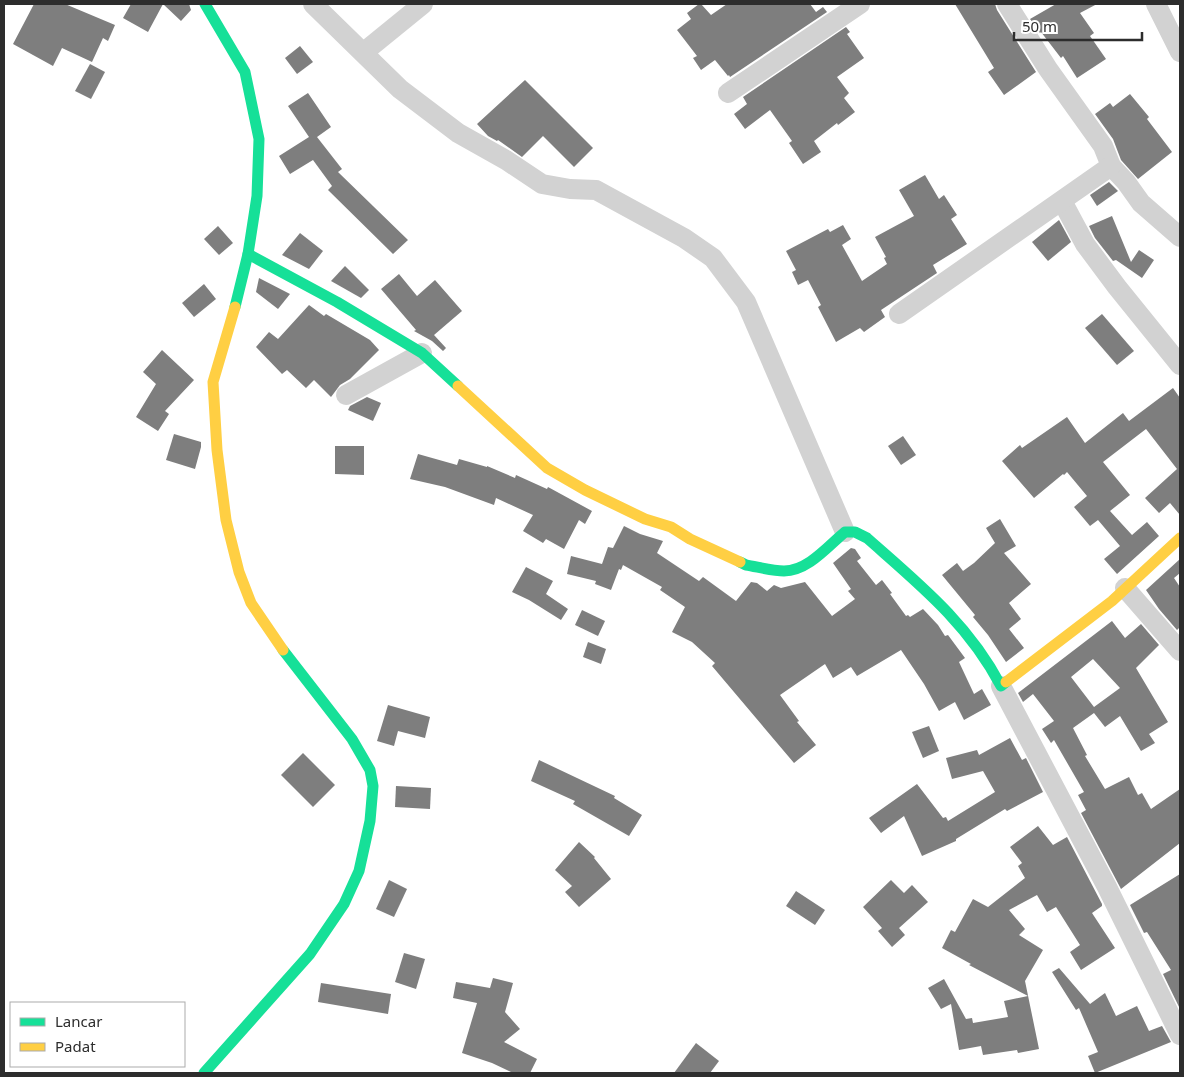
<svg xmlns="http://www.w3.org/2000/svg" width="1184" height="1077" font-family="'Noto Sans',sans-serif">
  <rect width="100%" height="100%" fill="#fff"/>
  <g fill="#7e7e7e" fill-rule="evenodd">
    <path d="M34 4H65L115 25 108 41 103 38 92 62 62 48 53 66 13 44Z"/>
    <path d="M131 4H189L191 10 181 21 163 4 148 32 123 18Z"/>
    <path d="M699 4H701L711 15 727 4H810L816 12 823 7 827 12 730 77 729 75 728 76 715 60 701 70 693 58 697 56 677 30 691 19 687 13Z"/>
    <path d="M955 4H995L997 10 1036 72 1004 95 988 72 994 68Z"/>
    <path d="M1056 4H1097L1080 13 1094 33 1090 36 1106 59 1077 78 1063 56 1061 58 1041 32 1040 33 1030 19Z"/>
    <path d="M846 27 850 32 847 34 864 58 837 77 849 93 844 98 855 112 838 125 837 123 814 141 821 152 803 164 789 143 792 141 770 110 745 129 734 114 747 104 743 97Z"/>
    <path d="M300 46 313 62 297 74 285 58Z"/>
    <path d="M90 64 105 72 91 99 75 91Z"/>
    <path d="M525 80 593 148 574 167 543 136 522 157 498 140 497 141 488 136 477 124Z"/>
    <path d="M308 93 331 127 317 137 342 169 338 172 408 240 393 254 328 190 332 186 313 160 290 174 279 156 309 137 288 106Z"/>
    <path d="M1130 94 1149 117 1147 119 1172 152 1138 179 1121 160 1113 139 1095 114 1110 103 1113 107Z"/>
    <path d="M925 175 939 199 944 195 957 215 951 219 967 244 933 265 937 273 881 310 885 317 864 332 860 328 836 342 818 307 821 305 808 280 798 285 792 272 796 270 786 251 828 229 830 232 843 225 851 239 842 245 862 281 887 264 884 258 886 257 875 237 914 216 899 190Z"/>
    <path d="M1109 182 1118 191 1097 206 1090 195Z"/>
    <path d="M1112 216 1131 262 1139 250 1154 260 1142 278 1116 260 1113 261 1095 238 1089 226Z"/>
    <path d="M1059 220 1071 242 1048 261 1032 242Z"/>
    <path d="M218 226 233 243 219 255 204 239Z"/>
    <path d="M300 233 323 251 309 269 282 255Z"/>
    <path d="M345 266 369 290 361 298 331 281Z"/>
    <path d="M399 274 417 296 435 280 462 311 434 335 446 348 443 351 432 341 414 331 416 330 381 289Z"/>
    <path d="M259 278 290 294 278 309 256 292Z"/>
    <path d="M204 284 216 299 194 317 182 303Z"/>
    <path d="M309 305 324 316 326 314 370 340 379 350 350 379 340 385 331 397 314 380 306 388 287 370 282 374 256 347 269 332 278 339Z"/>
    <path d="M1102 314 1134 351 1117 365 1085 328Z"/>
    <path d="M162 350 194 380 165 411 169 414 158 431 136 417 156 384 143 372Z"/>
    <path d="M1173 388 1180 398V515L1170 503 1159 513 1145 498 1177 469 1146 429 1103 462 1130 495 1110 511 1132 535 1147 522 1159 536 1117 574 1104 559 1120 546 1098 520 1090 526 1074 507 1087 496 1067 472 1064 475 1063 474 1034 498 1002 461 1020 445 1022 448 1067 417 1085 443 1123 413 1129 421Z"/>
    <path d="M367 397 381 403 373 421 348 410 350 406Z"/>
    <path d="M174 434 201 442V447L195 469 166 460Z"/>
    <path d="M903 436 916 455 901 465 888 446Z"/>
    <path d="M335 446H364V475L335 474Z"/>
    <path d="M418 454 457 465 459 459 487 467V466L515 478 516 475 547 489 548 487 592 511 585 524 579 520 564 549 546 539 543 543 523 531 533 515 496 498 494 505 445 487 410 479Z"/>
    <path d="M1000 519 1016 546 1004 553 1031 584 1009 603 1021 619 1009 629 1024 648 1006 662 988 635 973 617 975 615 942 575 957 563 963 571 974 563 995 543 986 528Z"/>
    <path d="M624 526 640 534 663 541 657 553 699 581 703 577 736 601 751 582 757 583 767 591 774 585 781 588 805 582 832 616 855 599 848 591 851 589 833 563 851 548 855 549 861 558 857 561 876 585 882 580 892 593 890 594 906 616 908 615 910 617 923 609 938 625 945 636 948 635 965 658 959 662 974 694 982 689 991 705 964 720 955 702 939 711 924 684 901 650 857 676 851 667 833 678 825 664 780 695 799 721 797 722 816 745 794 763 712 666 715 663 692 642 672 632 685 607 660 590 662 587 623 565 621 570 619 569 611 590 595 584 596 581 567 574 571 556 602 564 608 547 613 548Z"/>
    <path d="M1180 559V573L1174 578 1180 587V627L1177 630 1159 609 1146 590Z"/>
    <path d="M526 567 553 581 546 594 568 609 561 620 529 600 512 592Z"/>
    <path d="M582 610 605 621 598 636 575 625Z"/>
    <path d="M1112 621 1125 638 1141 624 1159 645 1136 668 1168 722 1149 734 1155 743 1141 751 1120 716 1105 727 1094 713 1073 728 1087 755 1085 756 1105 789 1129 777 1138 795 1142 793 1151 809 1180 789V843L1121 889 1081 813 1086 810 1078 795 1084 792 1054 740 1051 743 1042 729 1054 721 1033 694 1023 702 1018 693ZM1093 659 1120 688 1094 707 1071 677Z"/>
    <path d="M588 642 606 649 601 664 583 657Z"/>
    <path d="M388 705 430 717 425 738 398 731 394 746 377 741Z"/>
    <path d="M929 726 939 751 923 758 912 732Z"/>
    <path d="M1010 738 1022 760 1026 758 1043 792 1007 811 1005 809 956 839V841L922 856 904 816 881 833 869 818 917 784 943 818 946 817 948 821 995 792 983 771 952 779 946 758 977 750 979 755Z"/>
    <path d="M303 753 335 785 313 807 281 775Z"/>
    <path d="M539 760 615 796 614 798 642 815 629 836 573 804 575 801 531 781Z"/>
    <path d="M396 786 431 788 430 809 395 807Z"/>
    <path d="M1038 826 1053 845 1067 837 1102 904V906L1092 913 1115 948 1081 970 1070 952 1080 945 1056 907 1047 912 1037 895 1009 910 1025 929 1019 935 1043 950 1025 981 1039 1049 1018 1053 1017 1050 983 1055 981 1046 959 1050 951 1004 941 1009 928 988 944 979 966 1019 972 1018 973 1023 1008 1017 1004 1001 1028 996 969 965 971 964 942 948 951 930 955 932 973 899 988 907 1025 878 1018 866 1022 863 1010 847Z"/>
    <path d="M579 842 595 857 594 858 611 879 579 907 565 892 572 886 555 870Z"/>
    <path d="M1180 874V1009L1163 974 1171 970 1147 932 1144 933 1130 905Z"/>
    <path d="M389 880 407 889 394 917 376 909Z"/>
    <path d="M891 880 904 893 912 885 928 902 899 928 905 935 892 947 878 931 882 928 863 907Z"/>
    <path d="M796 891 825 910 815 925 786 906Z"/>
    <path d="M404 953 425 959 416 989 395 982Z"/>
    <path d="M1059 968 1090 1004 1105 993 1116 1016 1137 1006 1149 1031 1162 1026 1171 1042 1095 1073 1088 1056 1098 1052 1079 1008 1076 1010 1052 972Z"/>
    <path d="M493 978 513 983 505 1012 520 1029 504 1042 537 1059 530 1073H513L492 1063 462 1053 477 1003 453 998 456 982 490 988Z"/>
    <path d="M321 983 391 994 388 1014 318 1002Z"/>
    <path d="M696 1043 719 1061 710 1073H674Z"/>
  </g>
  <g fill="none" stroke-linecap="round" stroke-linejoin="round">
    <g stroke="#d2d2d2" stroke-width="20">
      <path d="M313 4 400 89 458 133 506 160 542 184 570 189 596 190 684 238 713 258 746 302 845 532"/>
      <path d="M1007 4 1048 69 1103 146 1111 166 1126 182 1141 203 1180 237"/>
      <path d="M1156 4 1180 52"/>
      <path d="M364 52 423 4"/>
      <path d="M728 93 860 4"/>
      <path d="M1062 201 1085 244 1117 287 1180 365"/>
      <path d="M899 314 1111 166"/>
      <path d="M346 395 422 353"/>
      <path d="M1125 588 1180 651"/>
      <path d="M1001 686 1107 887 1180 1035"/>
    </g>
    <g stroke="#16e098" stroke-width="11">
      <path d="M205 4 245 72 259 139 257 196 248 254 235 307"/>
      <path d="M248 254 337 302 422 353 458 386"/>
      <path d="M740 562 746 565C758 567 772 571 784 571 808 571 828 546 845 532H855L867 538C919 584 968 623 1001 686L1006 682"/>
      <path d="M204 1073 310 954 344 904 359 871 370 821 373 786 370 770 352 739 283 650"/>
    </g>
    <g stroke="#ffcf43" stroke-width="11">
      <path d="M235 307 213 382 217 450 226 520 239 572 251 603 283 650"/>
      <path d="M458 386 547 468 585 490 645 519 671 527 690 539 740 562"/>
      <path d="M1006 682 1112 601 1180 538"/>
    </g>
  </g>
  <rect width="1184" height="1077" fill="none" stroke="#2d2d2d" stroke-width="10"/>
  <rect x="10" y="1002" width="175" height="65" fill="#ffffff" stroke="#ababab"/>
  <rect x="20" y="1018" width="25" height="8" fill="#16e098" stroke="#ababab"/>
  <text x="55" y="1027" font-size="15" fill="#2d2d2d">Lancar</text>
  <rect x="20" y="1043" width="25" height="8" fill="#ffcf43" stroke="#ababab"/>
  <text x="55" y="1052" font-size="15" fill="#2d2d2d">Padat</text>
  <path d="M1014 32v8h128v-8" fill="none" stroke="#2d2d2d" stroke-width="2.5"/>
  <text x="1022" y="32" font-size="15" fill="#2d2d2d" stroke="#ffffff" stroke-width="4" paint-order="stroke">50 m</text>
</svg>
